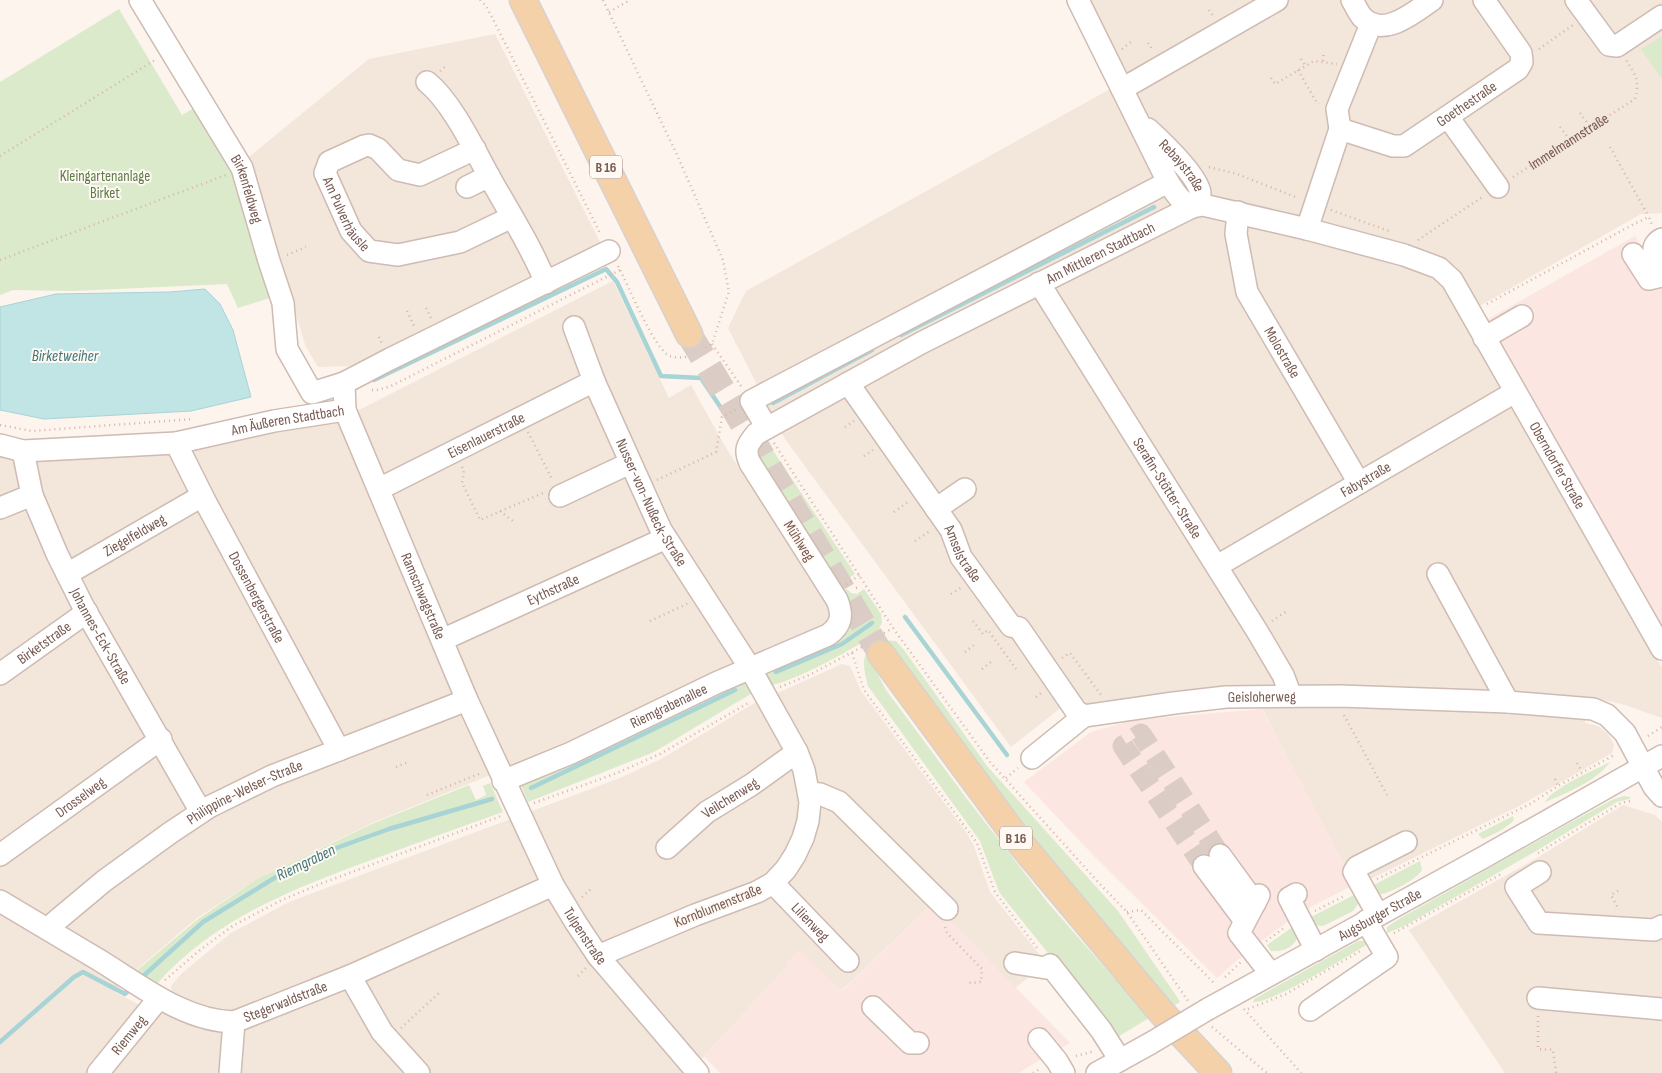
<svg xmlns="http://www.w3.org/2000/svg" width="1662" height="1073" font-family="'Sofia Sans Condensed',sans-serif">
  <rect width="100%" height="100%" fill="#fcf4ed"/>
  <g fill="#f3e6db">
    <path d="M1090 0H1662V213L1641 214 1460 317 1662 668V718L1622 704 1586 697 1585 723 1598 726 1608 734 1614 745 1612 753 1519 806 1356 886 1320 821 1253 690 1085 707 1077 695 1011 747 785 439 728 328 746 291 1130 78Z"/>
    <path d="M495 34 603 248 350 366 318 367 306 347 270 230 244 161 369 59Z"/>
    <path d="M613 281 669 398 691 385 723 443 830 611 831 620 824 628 535 759 488 776 372 823 259 878 197 918 135 971 115 992 160 1016 173 996 171 986 181 974 231 933 289 902 620 778 661 759 753 704 842 664 850 666 861 691 966 832 974 846 990 892 1046 963 1015 988 933 903 842 990 831 982 799 951 787 963 788 965 704 1056 695 1073H0V451L340 416 361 409Z"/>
    <path d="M1623 805 1655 815 1662 822V1073H1505L1409 930 1537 858Z"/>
  </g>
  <g fill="#fbe6e2">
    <path d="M1635 236 1652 268 1662 270V636L1483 322Z"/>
    <path d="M1262 709 1355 884 1300 913 1250 949 1217 978 1093 855 1024 782 1091 732 1133 720Z"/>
    <path d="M933 903 1070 1043 1018 1073H720L704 1056 788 965 786 963 799 950 831 982 843 990Z"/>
  </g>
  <g fill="#dbeacb">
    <path d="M119 9 182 115 199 105 237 168 273 297 238 308 227 284 73 291 13 290 0 295V82Z"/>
    <path d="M1662 36V79L1641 49Z"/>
    <path d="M764 437 855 574 836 587 755 452Z"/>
    <path d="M847 589 851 593 857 594 864 589 881 614 882 623C880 626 879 630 876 632 861 646 791 683 771 685L765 676 767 672 824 646 840 594Z"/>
    <path d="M880 640 896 641 904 650 987 766 1118 911 1177 997 1180 1002 1170 1008 875 659V669L886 690 967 799 1048 903 1149 1018 1116 1038 999 892 980 841 868 686C863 666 859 652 880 640Z"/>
    <path d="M745 681 754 692 654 752 528 802 521 785 524 781Z"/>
    <path d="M1610 762C1598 780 1565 794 1545 802 1552 788 1595 770 1610 762Z"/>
    <path d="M490 783 503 812C460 827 417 843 374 859 295 888 213 919 156 985L135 972 198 919 259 878 372 824 469 785 476 800 486 795 483 786Z"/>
    <path d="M1624 796 1631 797 1629 799 1617 802 1531 854 1406 925 1387 933V927L1399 919 1573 821 1614 799Z"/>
    <path d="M1513 816 1514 820C1505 829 1494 834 1483 839L1478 834Z"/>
    <path d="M1420 861 1422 870C1416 880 1391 892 1379 895L1370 887Z"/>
    <path d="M1358 893 1361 899 1353 911 1323 926 1313 925 1309 918Z"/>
    <path d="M1294 926 1299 935C1294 947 1284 952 1271 951L1267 945Z"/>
    <path d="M1358 941H1364L1368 944C1349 955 1271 1004 1253 1002L1254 999Z"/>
  </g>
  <path fill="#c1e4e5" stroke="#a8d4d6" d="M205 289 220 304 233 330 251 397 191 411 44 419 0 410V307L56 294 170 292Z"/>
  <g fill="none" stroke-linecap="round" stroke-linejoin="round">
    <g stroke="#a8d4d6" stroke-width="4.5">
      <path d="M901 335 1154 207"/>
      <path d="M374 380 606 269 617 282 661 376 701 378 721 408"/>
      <path d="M773 403 872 350"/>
      <path d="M729 420 732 425 745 418"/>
      <path d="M905 617 1007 755"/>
      <path d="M776 672 842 644 872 623"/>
      <path d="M531 788 735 690"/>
      <path d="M140 979 203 922 276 877 328 851 389 829 492 799"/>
      <path d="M0 1042 74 977 83 972 125 994 131 988"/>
    </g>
    <path stroke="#dbcdc6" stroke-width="21" stroke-dasharray="21 11" stroke-linecap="butt" d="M1204 866 1123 746 1141 734 1220 855"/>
    <path stroke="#dbcdc6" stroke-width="26" stroke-dasharray="26 13" stroke-linecap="butt" d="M689 334 881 654"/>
    <defs>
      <g id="minor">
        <path id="s2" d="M140 0 242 168 269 261 283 303 287 349 312 393 344 383"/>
        <path d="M1078 0 1168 182C1175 192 1180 202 1192 207"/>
        <path d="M1352 0C1355 5 1358 12 1362 17 1383 39 1413 13 1432 0"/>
        <path d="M1576 0 1609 45 1617 46 1662 16"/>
        <path d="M427 82C452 102 474 149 490 178 509 212 531 246 546 283"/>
        <path d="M1122 89 1277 0"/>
        <path d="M1448 117 1498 187"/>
        <path id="s3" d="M1148 129C1160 140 1201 178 1200 194 1199 200 1196 203 1192 207"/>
        <path id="s4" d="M1340 129 1393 146H1404L1518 69 1522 62 1521 53 1484 0"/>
        <path id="s5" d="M475 149 420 175 398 170 378 149 369 145 364 146 329 162 325 173 351 231 369 251 398 255 460 242 512 217"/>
        <path d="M467 187 489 176"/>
        <path id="s6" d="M1238 212 1236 234 1247 292 1359 483"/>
        <path d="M1307 229 1340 129 1337 109 1371 24"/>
        <path d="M1662 239C1651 244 1651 257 1662 262"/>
        <path id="s7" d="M609 251 390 359 344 383 345 410 467 700 553 885 576 923 598 956 698 1073"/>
        <path d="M1633 254 1649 279 1662 276"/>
        <path id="s8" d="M1039 283 1257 631 1283 675 1291 696"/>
        <path id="s9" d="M574 327 594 381 661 530 750 668 797 752 804 770 810 802 808 821 803 838 795 855 786 869 773 883 757 892 695 915 598 956"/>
        <path d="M1484 338 1522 316"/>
        <path id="s10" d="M848 383 951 530 961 557 1011 626 1019 628 1076 711 1084 716"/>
        <path d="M767 428 751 401 1168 182"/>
        <path id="s11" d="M176 443 205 501 339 750"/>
        <path id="s12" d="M0 445 23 451 176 443 274 421 345 410"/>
        <path id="s13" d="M23 451 32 495 57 554 84 608 201 812"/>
        <path id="s14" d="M379 489 594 381"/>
        <path d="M560 496 630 463"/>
        <path d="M0 508 32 495"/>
        <path d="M936 509 965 489"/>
        <path id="s15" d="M1217 566 1515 392"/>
        <path id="s16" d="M67 574 202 496"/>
        <path d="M1438 574 1508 702"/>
        <path id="s17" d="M442 640 666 538"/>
        <path id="s18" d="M0 674 87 612"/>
        <path id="s19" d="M1032 758 1084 716 1174 703 1226 697 1340 696 1508 702 1593 709 1607 715 1625 733 1654 787 1662 796"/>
        <path id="s20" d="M503 781 571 753 716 683 828 635C842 625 843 615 837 600L750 463C744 450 747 445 756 434L921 343 1192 207 1203 205 1307 229 1404 255 1439 268 1452 280 1662 649"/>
        <path d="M809 793 820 794 839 802 947 909"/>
        <path id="s21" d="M667 848 707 812 751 785 797 752"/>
        <path id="s22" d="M0 855 161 739"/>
        <path d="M1220 855 1255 903"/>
        <path d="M1204 866 1245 921"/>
        <path d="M1540 872 1516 887 1539 923 1654 930 1662 926"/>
        <path id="s23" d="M773 883 848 961"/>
        <path d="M1296 894 1289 898 1316 950"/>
        <path d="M1259 895 1239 933 1271 974"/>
        <path id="s24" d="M0 901C33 921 66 940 99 960 140 985 184 1021 234 1022L350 976 553 885"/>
        <path d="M1378 915 1354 872 1357 867 1406 842"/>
        <path id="s25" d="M49 930 55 922 104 881 170 833 209 807 272 776 467 700"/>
        <path d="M1015 963 1046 968 1050 965 1101 1030 1120 1060"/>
        <path d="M350 976 382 1032 419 1073"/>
        <path d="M1538 998 1662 1009"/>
        <path d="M873 1007 910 1043H918"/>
        <path id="s26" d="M1208 1009 1484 857 1662 756"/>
        <path d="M1310 1010 1387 957 1366 921"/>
        <path d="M1039 1039 1057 1061 1064 1073"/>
        <path id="s27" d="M98 1073 159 998"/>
        <path d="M230 1073 234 1022"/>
        <path d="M1097 1073 1151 1043"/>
      </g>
      <g id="major">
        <path d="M523 0 689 334"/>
        <path d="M881 654 1021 844 1162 1013 1218 1073"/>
      </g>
    </defs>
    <use href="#minor" stroke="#cebbb2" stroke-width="24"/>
    <use href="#major" stroke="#d9d1ce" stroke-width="29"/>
    <g stroke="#d6b5a8" stroke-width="2.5" stroke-dasharray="1 4" stroke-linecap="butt">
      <path d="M480 0 486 6 493 19 601 235"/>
      <path d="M603 0 678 157 723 260 729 292 712 344 705 348"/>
      <path d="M1209 10 1214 17"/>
      <path d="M609 12 630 0"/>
      <path d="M1148 43 1153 50"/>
      <path d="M1122 49 1131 42"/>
      <path d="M1539 49 1573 25"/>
      <path d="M1301 59 1305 65"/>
      <path d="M1323 61 1324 52"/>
      <path d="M1298 70 1317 103 1319 104"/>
      <path d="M440 71 447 65"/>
      <path d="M1271 78 1275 84 1314 61 1337 64"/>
      <path d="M1580 113 1591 128"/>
      <path d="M1560 127 1570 140"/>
      <path d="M1610 147 1649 217"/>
      <path d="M0 156 155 60"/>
      <path d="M1209 167 1237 174 1298 198"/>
      <path id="s1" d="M1513 177 1635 99C1640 80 1636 76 1626 60"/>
      <path d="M1331 210 1389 231"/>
      <path d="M1418 240 1484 196"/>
      <path d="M287 255 306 247"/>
      <path d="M0 260 226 175"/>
      <path d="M618 266C628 284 654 350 670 356 676 358 684 358 689 356"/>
      <path d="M1487 304 1634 224 1649 217 1652 225"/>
      <path d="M426 308 431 318"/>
      <path d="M407 311 415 328"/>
      <path d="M379 337 382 344"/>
      <path d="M712 344 741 386"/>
      <path d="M372 390H377L391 386 620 270"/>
      <path d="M0 425 32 431 193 419"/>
      <path d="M845 427 854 421"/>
      <path d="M528 432 553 481"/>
      <path d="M774 443 893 628 990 762 1098 882 1127 912 1188 1001"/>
      <path d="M864 456 873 450"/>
      <path d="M462 467 464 470 462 483 480 520 543 493"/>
      <path d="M657 480 716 452 722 417 737 409"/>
      <path d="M500 511 514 522"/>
      <path d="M894 512 909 501"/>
      <path d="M915 541 930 531"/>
      <path d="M846 584 860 575"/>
      <path d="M856 588 861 587"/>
      <path d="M951 594 962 587"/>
      <path d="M650 621 689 603"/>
      <path d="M973 621 983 634 988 630 1016 669"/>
      <path d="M1272 621 1287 611"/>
      <path d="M884 633 893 628"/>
      <path d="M965 652 974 645"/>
      <path d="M852 653 864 690 977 843 995 892 1037 948"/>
      <path d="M1062 658 1070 653 1101 695"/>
      <path d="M982 669 992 661"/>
      <path d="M780 687 809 675 862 647"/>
      <path d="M1036 697 1042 692"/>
      <path d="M1344 715 1387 795"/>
      <path d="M1648 736 1662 727"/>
      <path d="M1577 763 1582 772"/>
      <path d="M396 767 408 762"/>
      <path d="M1006 778 1018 768"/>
      <path d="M1555 779 1558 786"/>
      <path d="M427 795 481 773"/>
      <path d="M534 803 617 773 660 754 750 702"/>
      <path d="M1538 853 1621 803 1630 801"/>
      <path d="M1377 879 1530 804 1558 786 1616 754"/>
      <path d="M1618 891 1611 895 1619 910"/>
      <path d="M582 897 592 888"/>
      <path d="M1315 911 1346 895"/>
      <path d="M1127 912 1141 910 1215 984"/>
      <path d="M945 927 947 933 982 969 981 982 967 983"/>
      <path d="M1394 933 1503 873"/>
      <path d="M1266 941 1284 928"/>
      <path d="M578 976 586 968"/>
      <path d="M1225 977 1241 962"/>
      <path d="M165 980 200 950 234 925 282 900 320 884 501 816"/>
      <path d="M1244 1009 1301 1073"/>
      <path d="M1248 1009 1286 994 1362 950"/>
      <path d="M1538 1016V1049L1553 1050 1556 1073"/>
      <path d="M1212 1027 1267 1073"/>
      <path d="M401 1028 440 992"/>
      <path d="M1076 1056 1095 1051"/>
      <path d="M1033 1073 1040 1069"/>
    </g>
    <use href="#minor" stroke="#fff" stroke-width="21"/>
    <use href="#major" stroke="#f5d1aa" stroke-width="26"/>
    <defs>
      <path id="minor-bridge" d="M1151 1043 1208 1009"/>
    </defs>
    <use href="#minor-bridge" stroke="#cebbb2" stroke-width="24" stroke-linecap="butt"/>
    <use href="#minor-bridge" stroke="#fff" stroke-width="21"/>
  </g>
  <g text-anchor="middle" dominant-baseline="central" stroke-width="4" stroke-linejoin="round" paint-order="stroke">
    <g fill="#fef9f3" stroke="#a08981" stroke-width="1">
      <rect x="590" y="155.5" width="32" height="23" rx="4"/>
      <rect x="1000" y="826.5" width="32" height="23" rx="4"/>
    </g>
    <g font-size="14" font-weight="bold" fill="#775950">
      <text x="606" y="167">B 16</text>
      <text x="1016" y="838">B 16</text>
    </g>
    <g font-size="15" fill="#775950" stroke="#fef9f3">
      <text stroke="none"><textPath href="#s4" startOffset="142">Goethestraße</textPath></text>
      <text stroke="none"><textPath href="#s1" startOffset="66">Immelmannstraße</textPath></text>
      <text stroke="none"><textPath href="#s3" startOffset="50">Rebaystraße</textPath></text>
      <text stroke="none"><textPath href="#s2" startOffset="218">Birkenfeldweg</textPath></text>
      <text stroke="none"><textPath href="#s5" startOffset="224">Am Pulverhäusle</textPath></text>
      <text stroke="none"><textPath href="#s20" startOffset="980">Am Mittleren Stadtbach</textPath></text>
      <text stroke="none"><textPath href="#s6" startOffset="151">Molostraße</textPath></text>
      <text stroke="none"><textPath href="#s12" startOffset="291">Am Äußeren Stadtbach</textPath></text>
      <text stroke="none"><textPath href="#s14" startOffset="120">Eisenlauerstraße</textPath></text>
      <text stroke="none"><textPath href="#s20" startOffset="1569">Oberndorfer Straße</textPath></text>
      <text stroke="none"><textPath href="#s15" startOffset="172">Fabystraße</textPath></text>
      <text stroke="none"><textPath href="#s8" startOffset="242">Serafin-Stötter-Straße</textPath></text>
      <text stroke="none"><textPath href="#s9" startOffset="192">Nusser-von-Nußeck-Straße</textPath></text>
      <text stroke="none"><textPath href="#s16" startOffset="78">Ziegelfeldweg</textPath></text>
      <text transform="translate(799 541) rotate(58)">Mühlweg</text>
      <text stroke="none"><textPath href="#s10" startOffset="206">Amselstraße</textPath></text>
      <text stroke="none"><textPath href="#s17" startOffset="122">Eythstraße</textPath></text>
      <text stroke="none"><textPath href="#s7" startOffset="525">Ramschwagstraße</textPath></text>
      <text stroke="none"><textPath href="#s11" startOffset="174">Dossenbergerstraße</textPath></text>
      <text stroke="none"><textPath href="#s13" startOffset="202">Johannes-Eck-Straße</textPath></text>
      <text stroke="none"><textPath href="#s18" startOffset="54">Birketstraße</textPath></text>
      <text stroke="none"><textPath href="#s19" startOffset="246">Geisloherweg</textPath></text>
      <text stroke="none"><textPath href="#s20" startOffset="182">Riemgrabenallee</textPath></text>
      <text stroke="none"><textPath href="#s25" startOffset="241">Philippine-Welser-Straße</textPath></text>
      <text stroke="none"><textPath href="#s22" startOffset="99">Drosselweg</textPath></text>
      <text stroke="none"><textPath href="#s21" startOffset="81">Veilchenweg</textPath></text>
      <text transform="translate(718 906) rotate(-22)">Kornblumenstraße</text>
      <text stroke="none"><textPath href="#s26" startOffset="196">Augsburger Straße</textPath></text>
      <text stroke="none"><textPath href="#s23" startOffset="54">Lilienweg</textPath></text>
      <text stroke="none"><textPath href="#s7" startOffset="902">Tulpenstraße</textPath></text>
      <text stroke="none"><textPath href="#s24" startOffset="321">Stegerwaldstraße</textPath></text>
      <text stroke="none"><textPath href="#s27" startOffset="49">Riemweg</textPath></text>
    </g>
    <g font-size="15" fill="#5e7b48" stroke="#fef9f3">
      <text x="105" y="176">Kleingartenanlage<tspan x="105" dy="17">Birket</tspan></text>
    </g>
    <g font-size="16" font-style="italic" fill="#43777a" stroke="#fef9f3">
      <text x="65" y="356">Birketweiher</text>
      <text transform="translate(306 863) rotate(-26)">Riemgraben</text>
    </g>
  </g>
</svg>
